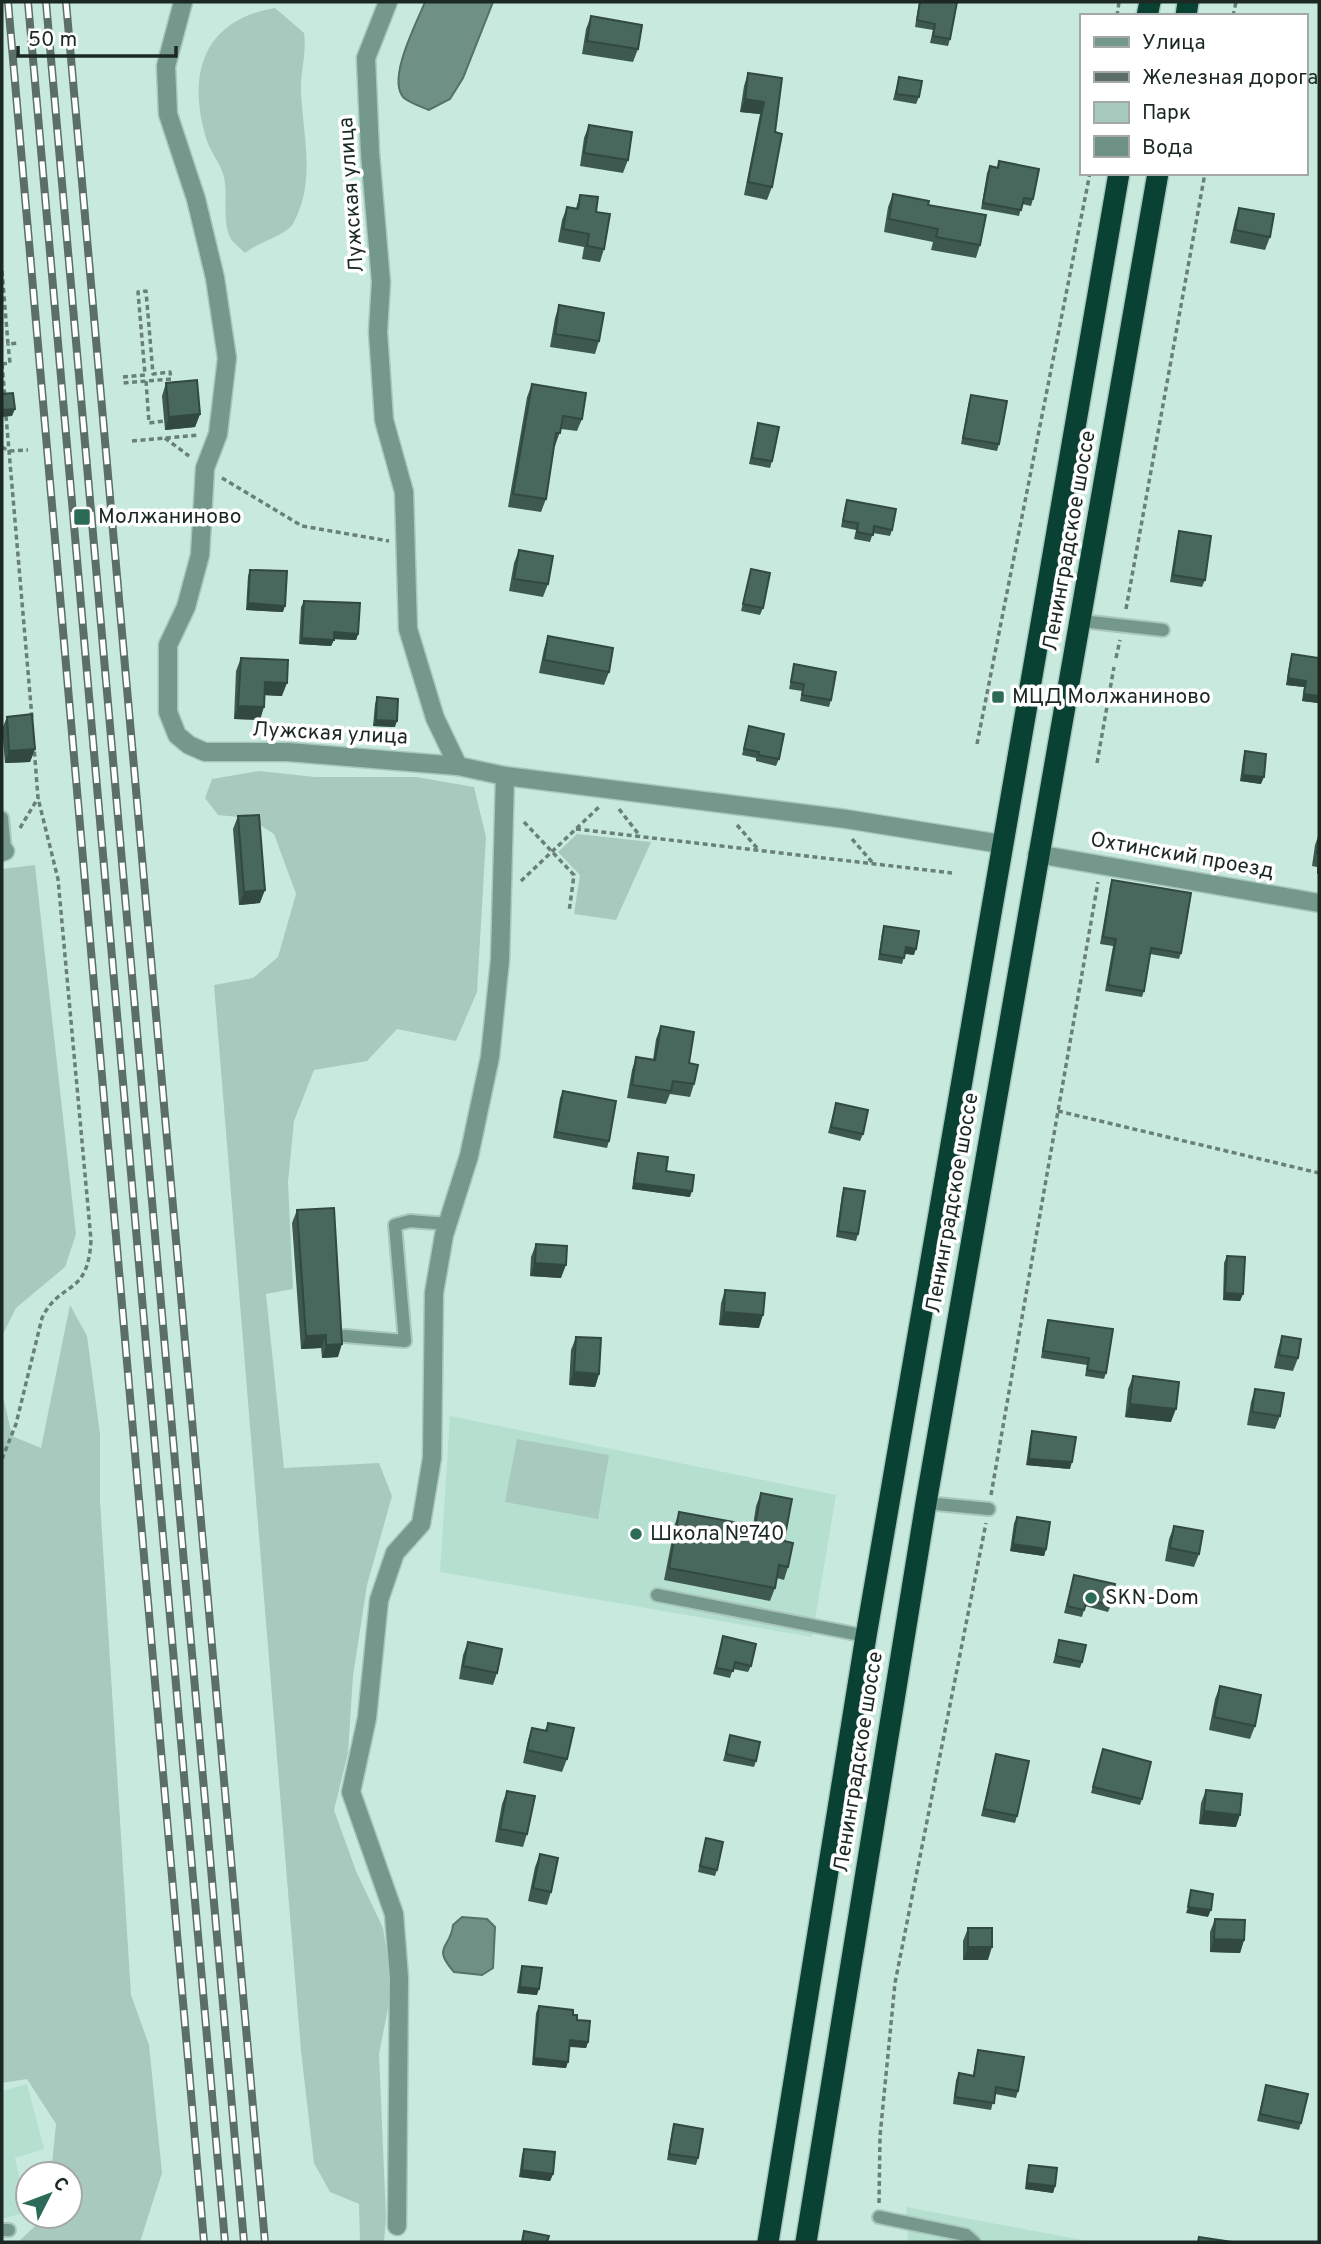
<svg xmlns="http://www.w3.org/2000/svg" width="1321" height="2244" font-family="Overpass,sans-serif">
  <rect width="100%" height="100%" fill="#c8eade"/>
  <g fill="#b5dfcf">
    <path d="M450 1416 836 1495 812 1637 440 1572Z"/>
    <path d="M27 2084 44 2149 15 2158 27 2212 2 2219V2091Z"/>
    <path d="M906 2207 1093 2242H908Z"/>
  </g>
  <g fill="#a8cabe">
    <path d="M275 8 304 33C307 54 300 72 301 92 303 136 316 180 294 222 288 235 258 242 245 253 240 248 232 242 230 237 222 220 228 195 224 177 221 164 210 152 206 138 187 74 203 20 275 8Z"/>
    <path d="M259 771 315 777H416L474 787 486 837 477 992 456 1041 397 1029 367 1061 314 1070 294 1121 288 1182 293 1289 266 1294 284 1468 379 1463 392 1496 367 1585 353 1676 348 1753 334 1810 356 1871 383 1928 388 1960 391 1993 379 2054 386 2217 384 2242H360L359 2204 330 2192 314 2163 301 2051 214 985 253 978 278 957 296 894 274 834 249 818 218 815 205 798 212 779Z"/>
    <path d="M577 834 651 842 616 920 574 914 580 875 558 852Z"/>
    <path d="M35 865 76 1234 65 1267 16 1308 2 1336V869Z"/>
    <path d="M70 1305 87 1336 100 1434V1501L131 1995 149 2045 162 2173 140 2242H18L46 2216H70V2174H51L56 2124 27 2079 2 2083V1392L12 1436 41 1448Z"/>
    <path d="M517 1439 609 1455 598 1519 505 1502Z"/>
  </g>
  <g fill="#6f9084" stroke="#567167" stroke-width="2">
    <path d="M425 2H493L463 78 450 99 429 110C422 107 410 103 404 98 386 80 417 22 425 2Z"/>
    <path d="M462 1917 487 1919 495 1927 493 1968 482 1975 454 1972C431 1946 451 1948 453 1925Z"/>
  </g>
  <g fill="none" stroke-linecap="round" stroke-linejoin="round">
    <defs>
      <g id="lane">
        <path d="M1081 621 1163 630"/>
        <path d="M2 818 5 851"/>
        <path d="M345 1336 405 1341 395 1225 410 1221 447 1224"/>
        <path d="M926 1503 989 1509"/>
        <path d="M657 1595 866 1636"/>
        <path d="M879 2217 966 2235 974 2242"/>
        <path d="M2 2230H9"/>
      </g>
      <g id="street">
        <path d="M183 2 166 66 168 114 196 199 215 278 227 358 218 434 205 468 200 555 186 607 168 645V712L177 735 189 745 205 752H288L458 766 505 776 846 819 1001 844"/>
        <path d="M388 2 366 58 370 153 381 282 378 332 384 420 404 492 408 629 435 718 458 766"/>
        <path d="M2 852 5 851"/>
        <path d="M1037 854 1319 903"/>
        <path d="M397 2226 399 1978 394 1914 351 1792 367 1718 379 1600 395 1553 421 1524 432 1458 434 1293 444 1235 469 1156 490 1057 500 960 505 776"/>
      </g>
      <g id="highway">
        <path d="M1147 16 1150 2"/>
        <path d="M1186 16 1188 2"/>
        <path d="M768 2242 866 1636 1119 173"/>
        <path d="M806 2242 926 1503 1158 173"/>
      </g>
    </defs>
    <use href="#lane" stroke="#a9c7bc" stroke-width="16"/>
    <use href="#street" stroke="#a9c7bc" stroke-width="21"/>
    <use href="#highway" stroke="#a9c7bc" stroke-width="24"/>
    <g stroke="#698077" stroke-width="3.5" stroke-dasharray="5 3.5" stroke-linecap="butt">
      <path d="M1117 16 1119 2"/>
      <path d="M1233 16 1236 2"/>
      <path d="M2 271 8 344 19 343"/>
      <path d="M2 364 5 398"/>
      <path d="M2 364 10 363 8 344"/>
      <path d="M123 377 145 375 138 292 146 291 153 374 170 372 171 379 123 383"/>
      <path d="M146 381 149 423 164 421"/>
      <path d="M6 416 32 718"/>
      <path d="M165 438 189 456"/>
      <path d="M132 441 199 435"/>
      <path d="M2 447 9 451 28 450"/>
      <path d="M222 478 302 526 389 541"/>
      <path d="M1126 609 1205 173"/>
      <path d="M1116 658 1120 640"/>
      <path d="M977 744 1090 173"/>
      <path d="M1097 763 1114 667"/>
      <path d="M619 809 640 836"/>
      <path d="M524 822 574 875 569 912"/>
      <path d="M737 825 757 848"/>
      <path d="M20 828 38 798 34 746"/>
      <path d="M576 829 952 873"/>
      <path d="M852 839 872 862"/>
      <path d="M521 881 599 807"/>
      <path d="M1058 1111 1319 1173"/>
      <path d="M2 1459 16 1424 42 1318C60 1280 88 1298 91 1240L58 879 38 798"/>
      <path d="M991 1495 1098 882"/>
      <path d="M879 2203 880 2136 895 1983 986 1523"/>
    </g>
    <use href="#lane" stroke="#74998c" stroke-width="12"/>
    <use href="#street" stroke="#74998c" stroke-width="18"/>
    <use href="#highway" stroke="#094133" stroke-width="21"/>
    <defs>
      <g id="rail">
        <path d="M8 2 204 2242"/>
        <path d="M28 2 225 2242"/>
        <path d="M46 2 244 2242"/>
        <path d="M66 2 265 2242"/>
      </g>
    </defs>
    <use href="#rail" stroke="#5b6f68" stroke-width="8"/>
    <use href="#rail" stroke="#fff" stroke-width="5" stroke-dasharray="16" stroke-linecap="butt"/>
  </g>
  <g fill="#3e5950">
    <path d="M919 2H957L950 39 948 46 930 43 933 30 915 27Z"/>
    <path d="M591 16 638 49 633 62 582 54 586 29Z"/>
    <path d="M748 73 782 78 775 132 772 187 767 200 744 195 760 114 740 112 744 86Z"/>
    <path d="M899 77 919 97 916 104 893 100Z"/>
    <path d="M589 125 628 160 623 173 580 166 584 138Z"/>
    <path d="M999 161 1033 199 1031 206 1022 204 1019 216 981 209 987 173 990 166 997 167Z"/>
    <path d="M893 194 928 205 980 245 976 258 931 250 933 242 884 232 888 207Z"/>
    <path d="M580 195 596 212 604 249 600 262 582 259 584 247 558 242 562 220 567 207 576 208Z"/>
    <path d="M1239 208 1270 237 1265 250 1230 243 1235 220Z"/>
    <path d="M559 305 599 341 595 354 550 347 555 318Z"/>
    <path d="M166 383 200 414 195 427 165 430 162 396Z"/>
    <path d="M532 384 582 419 577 431 561 429 555 446H554L546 499 541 512 508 507 527 397Z"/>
    <path d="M971 395 999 444 997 451 961 444 969 401Z"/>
    <path d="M758 423 772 461 770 468 749 464 756 430Z"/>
    <path d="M847 500 892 530 890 536 873 533 870 542 854 539 856 530 841 527 845 506Z"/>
    <path d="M1179 531 1205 580 1202 587 1170 582 1177 538Z"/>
    <path d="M519 550 548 584 543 597 509 591 514 563Z"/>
    <path d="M751 569 763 608 760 615 741 611Z"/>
    <path d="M250 570 283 612 246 610 248 576Z"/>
    <path d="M304 601 358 634 356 640 334 639 331 646 299 644 301 607Z"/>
    <path d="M548 636 609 672 604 685 539 673 544 649Z"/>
    <path d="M1292 654 1319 658V700L1318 703 1302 701 1304 687 1286 685 1290 660Z"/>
    <path d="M241 658 282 696 265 695 260 720 234 719 236 671Z"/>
    <path d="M794 664 831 700 829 707 800 701 802 691 789 689Z"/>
    <path d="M377 697 395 727 373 726 375 704Z"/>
    <path d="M7 717 35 749 30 762 5 763 2 729Z"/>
    <path d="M749 726 779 759 776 766 756 761V758L742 755Z"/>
    <path d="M1245 751 1261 784 1240 781 1243 758Z"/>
    <path d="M238 816 260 903 239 905 233 829Z"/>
    <path d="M1319 834V874H1317V867L1312 866 1315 845Z"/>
    <path d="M1112 880 1181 953 1179 959 1150 954 1144 991 1142 997 1105 991 1113 946 1100 944 1110 886Z"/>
    <path d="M884 926 914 955 905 954 902 964 878 960 882 933Z"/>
    <path d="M661 1026 689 1063 694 1084 690 1097 670 1094 666 1104 627 1098 632 1070 636 1057 653 1060 656 1039Z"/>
    <path d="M563 1091 609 1141 607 1148 553 1138 560 1098Z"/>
    <path d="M836 1103 863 1134 860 1141 828 1133Z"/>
    <path d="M638 1153 666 1171 690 1197 632 1189 636 1159Z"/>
    <path d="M844 1188 858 1234 856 1241 836 1237 842 1194Z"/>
    <path d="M297 1210 338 1357 322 1358 321 1348 301 1349 292 1223Z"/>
    <path d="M536 1244 561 1278 530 1276 531 1257Z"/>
    <path d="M1227 1256 1243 1294 1240 1301 1223 1300 1224 1263Z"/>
    <path d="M725 1290 759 1328 719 1325 721 1303Z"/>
    <path d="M1048 1320 1106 1373 1104 1379 1085 1376 1087 1365 1041 1358 1046 1326Z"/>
    <path d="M1282 1336 1298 1358 1293 1371 1274 1368 1278 1349Z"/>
    <path d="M576 1337 599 1374 595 1387 569 1385 571 1350Z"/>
    <path d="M1133 1376 1171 1422 1125 1417 1128 1389Z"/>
    <path d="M1255 1389 1280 1416 1275 1429 1247 1425 1251 1402Z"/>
    <path d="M1032 1431 1070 1469 1026 1465 1030 1437Z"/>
    <path d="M761 1493 784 1541 788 1567 784 1580 777 1578 775 1588 770 1601 664 1580 675 1524 679 1512 753 1526 756 1506Z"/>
    <path d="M1017 1517 1046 1549 1044 1556 1010 1551 1014 1523Z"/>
    <path d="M1174 1526 1199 1554 1194 1567 1165 1561 1169 1539Z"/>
    <path d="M1074 1575 1111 1605 1108 1612 1085 1606 1082 1617 1064 1613Z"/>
    <path d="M723 1636 751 1666 748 1672 733 1669 730 1678 713 1674Z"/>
    <path d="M1059 1640 1082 1662 1080 1668 1053 1663Z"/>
    <path d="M468 1642 497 1673 493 1685 459 1679 463 1655Z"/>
    <path d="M1220 1686 1255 1726 1250 1739 1209 1730 1215 1699Z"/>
    <path d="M548 1723 567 1759 562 1772 523 1763 528 1740 532 1728 545 1730Z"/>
    <path d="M730 1735 756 1761 754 1767 723 1761Z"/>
    <path d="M1103 1749 1142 1799 1140 1805 1091 1793Z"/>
    <path d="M996 1754 1017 1816 1015 1823 981 1816Z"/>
    <path d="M1206 1790 1236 1827 1199 1824 1201 1803Z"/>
    <path d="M507 1791 527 1834 523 1847 495 1842 502 1804Z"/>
    <path d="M706 1838 717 1870 715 1876 698 1872Z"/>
    <path d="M540 1854 551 1892 547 1905 528 1901 535 1867Z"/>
    <path d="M1215 1919 1244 1940 1240 1953 1210 1952V1932Z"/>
    <path d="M968 1928 988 1960H963V1941Z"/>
    <path d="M522 1966 537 1995 517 1993 520 1973Z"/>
    <path d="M539 2006 577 2020 588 2042 586 2048 570 2047 566 2068 532 2065 536 2013Z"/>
    <path d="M978 2050 1018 2091 1016 2098 995 2094 991 2110 953 2104 956 2080 959 2073 973 2075 976 2056Z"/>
    <path d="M1266 2085 1301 2123 1299 2130 1257 2121Z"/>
    <path d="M674 2124 698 2158 696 2165 667 2160 672 2131Z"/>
    <path d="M524 2149 553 2174 550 2181 519 2177 522 2155Z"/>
    <path d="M1029 2165 1055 2186 1053 2193 1025 2189 1027 2171Z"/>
  </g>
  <g fill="#324941">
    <path d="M745 99 764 102 760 114 740 112Z"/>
    <path d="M15 409 12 416 2 417V410Z"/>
    <path d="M200 414 195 427 165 430 169 417Z"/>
    <path d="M248 603 285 606 283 612 246 610Z"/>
    <path d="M334 632 358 634 356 640 331 639Z"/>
    <path d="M302 638 334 640 331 646 299 644Z"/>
    <path d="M1288 678 1306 681 1304 687 1286 685Z"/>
    <path d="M265 682 287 683 282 696 261 695Z"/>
    <path d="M1304 694 1319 696 1318 703 1302 701Z"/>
    <path d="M238 706 264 707 260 720 234 719Z"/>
    <path d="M376 720 397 721 395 727 373 726Z"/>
    <path d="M35 749 30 762 5 763 9 751Z"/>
    <path d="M1243 775 1264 777 1261 784 1240 781Z"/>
    <path d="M265 890 260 903 239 905 244 892Z"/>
    <path d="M906 947 916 949 914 955 903 953Z"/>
    <path d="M634 1183 692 1191 690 1197 632 1189Z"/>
    <path d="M535 1263 566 1265 561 1278 530 1276Z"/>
    <path d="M1225 1293 1243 1294 1240 1301 1223 1300Z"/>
    <path d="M724 1312 763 1315 759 1328 719 1325Z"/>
    <path d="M326 1335 321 1348 301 1349 306 1336Z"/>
    <path d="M342 1344 338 1357 322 1358 326 1345Z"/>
    <path d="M574 1372 599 1374 595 1387 569 1385Z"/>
    <path d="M1130 1404 1176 1409 1171 1422 1125 1417Z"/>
    <path d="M1029 1459 1072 1462 1070 1469 1026 1465Z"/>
    <path d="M1013 1544 1046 1549 1044 1556 1010 1551Z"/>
    <path d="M1204 1811 1240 1815 1236 1827 1199 1824Z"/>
    <path d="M1188 1907 1211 1910 1208 1917 1186 1913Z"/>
    <path d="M1214 1939 1244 1940 1240 1953 1210 1952Z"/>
    <path d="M968 1947H992L988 1960H963Z"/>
    <path d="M520 1987 539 1989 537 1995 517 1993Z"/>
    <path d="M570 2040 588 2042 586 2048 568 2046Z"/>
    <path d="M534 2058 568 2062 566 2068 532 2065Z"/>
    <path d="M522 2170 553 2174 550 2181 519 2177Z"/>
    <path d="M1027 2183 1055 2186 1053 2193 1025 2189Z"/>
  </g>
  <g fill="#48685d" stroke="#324941" stroke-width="2">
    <path d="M920 2H957L950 39 933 36 935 24 917 20Z"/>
    <path d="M591 16 642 25 638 49 587 41Z"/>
    <path d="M748 73 782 78 775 132 782 134 772 187 748 182 764 102 745 99Z"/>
    <path d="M899 77 922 81 919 97 896 94Z"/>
    <path d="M589 125 632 132 628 160 584 153Z"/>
    <path d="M999 161 1039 169 1033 199 1024 198 1021 210 983 203 990 166 998 168Z"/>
    <path d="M893 194 929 201 928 205 986 215 980 245 936 237 938 229 889 219Z"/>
    <path d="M580 195 598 197 596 212 610 214 604 249 587 246 589 234 563 229 567 207 578 209Z"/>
    <path d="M1239 208 1274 214 1270 237 1235 230Z"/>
    <path d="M559 305 604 313 599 341 555 334Z"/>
    <path d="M197 380 200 414 169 417 166 383Z"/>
    <path d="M532 384 586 393 582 419 563 416 560 433H556L546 499 513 494Z"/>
    <path d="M13 393 15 409 2 410V394Z"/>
    <path d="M971 395 1007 401 999 444 963 438Z"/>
    <path d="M758 423 779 427 772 461 752 458Z"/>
    <path d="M847 500 896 509 892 530 874 526 873 535 857 532 858 523 843 521Z"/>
    <path d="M1179 531 1211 536 1205 580 1173 575Z"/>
    <path d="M519 550 553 556 548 584 514 579Z"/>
    <path d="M751 569 770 573 763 608 743 604Z"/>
    <path d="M250 570 287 571 285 606 248 603Z"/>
    <path d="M304 601 360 603 358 634 334 632V640L302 638Z"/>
    <path d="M548 636 613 648 609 672 544 660Z"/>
    <path d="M1292 654 1319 658V696L1304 694 1306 681 1288 678Z"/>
    <path d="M241 658 288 660 287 683 265 682 264 707 238 706Z"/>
    <path d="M794 664 836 672 831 700 802 695 804 684 791 682Z"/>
    <path d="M377 697 398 699 397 721 376 720Z"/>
    <path d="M32 714 35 749 9 751 7 717Z"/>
    <path d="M749 726 784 734 779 759 758 755 759 752 744 749Z"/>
    <path d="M1245 751 1266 754 1264 777 1243 775Z"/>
    <path d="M259 815 265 890 244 892 238 816Z"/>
    <path d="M1319 836V853H1317Z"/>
    <path d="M1112 880 1191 893 1181 953 1151 948 1144 991 1108 985 1116 939 1103 937Z"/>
    <path d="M884 926 919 931 916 949 906 947 904 958 880 954Z"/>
    <path d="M661 1026 694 1032 689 1063 698 1065 694 1084 673 1081 671 1091 632 1085 636 1057 655 1060Z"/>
    <path d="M563 1091 616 1101 609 1141 556 1132Z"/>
    <path d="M836 1103 868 1110 863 1134 831 1127Z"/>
    <path d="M638 1153 668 1157 666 1171 694 1175 692 1191 634 1183Z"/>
    <path d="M844 1188 865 1191 858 1234 838 1231Z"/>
    <path d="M334 1208 342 1344 326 1345V1335L306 1336 297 1210Z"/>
    <path d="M536 1244 567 1246 566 1265 535 1263Z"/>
    <path d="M1227 1256 1245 1257 1243 1294 1225 1293Z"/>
    <path d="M725 1290 765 1293 763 1315 724 1312Z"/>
    <path d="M1048 1320 1113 1329 1106 1373 1087 1370 1089 1358 1043 1351Z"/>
    <path d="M1282 1336 1301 1339 1298 1358 1279 1355Z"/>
    <path d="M576 1337 601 1338 599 1374 574 1372Z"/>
    <path d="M1133 1376 1179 1382 1176 1409 1130 1404Z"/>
    <path d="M1255 1389 1284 1393 1280 1416 1252 1412Z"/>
    <path d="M1032 1431 1076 1437 1072 1462 1029 1459Z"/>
    <path d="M761 1493 792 1499 784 1541 793 1543 788 1567 779 1565 775 1588 669 1568 679 1512 755 1526Z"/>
    <path d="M1017 1517 1050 1522 1046 1549 1013 1544Z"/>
    <path d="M1174 1526 1203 1531 1199 1554 1170 1548Z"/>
    <path d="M1074 1575 1115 1584 1111 1605 1087 1600 1084 1610 1067 1606Z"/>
    <path d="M723 1636 756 1644 751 1666 735 1662 733 1671 716 1668Z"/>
    <path d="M1059 1640 1086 1645 1082 1662 1056 1656Z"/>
    <path d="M468 1642 502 1649 497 1673 463 1666Z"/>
    <path d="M1220 1686 1261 1695 1255 1726 1214 1717Z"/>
    <path d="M548 1723 574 1728 567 1759 527 1750 532 1728 547 1731Z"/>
    <path d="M730 1735 760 1742 756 1761 726 1754Z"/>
    <path d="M1103 1749 1151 1762 1142 1799 1093 1787Z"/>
    <path d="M996 1754 1029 1761 1017 1816 984 1809Z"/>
    <path d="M1206 1790 1242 1794 1240 1815 1204 1811Z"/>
    <path d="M507 1791 535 1796 527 1834 500 1829Z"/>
    <path d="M706 1838 723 1842 717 1870 700 1866Z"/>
    <path d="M540 1854 558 1858 551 1892 533 1888Z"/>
    <path d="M1191 1890 1213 1894 1211 1910 1188 1907Z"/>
    <path d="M1215 1919 1245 1920 1244 1940 1214 1939Z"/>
    <rect x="968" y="1928" width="24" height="19"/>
    <path d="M522 1966 542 1968 539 1989 520 1987Z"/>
    <path d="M539 2006 573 2010V2015H577V2020L590 2021 588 2042 570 2040 568 2062 534 2058Z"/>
    <path d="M978 2050 1024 2057 1018 2091 996 2087 994 2103 955 2097 959 2073 974 2076Z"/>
    <path d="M1266 2085 1308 2094 1301 2123 1260 2114Z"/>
    <path d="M674 2124 703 2129 698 2158 669 2154Z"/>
    <path d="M524 2149 555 2152 553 2174 522 2170Z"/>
    <path d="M1029 2165 1057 2168 1055 2186 1027 2183Z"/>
    <path d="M524 2231 549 2236 547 2242H522Z"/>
    <path d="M1199 2237 1232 2242H1198Z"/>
  </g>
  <g fill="#2c6b58" stroke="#fff" stroke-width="2.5">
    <rect x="73" y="508" width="18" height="18" rx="3.5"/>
    <rect x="991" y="690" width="14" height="14" rx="3.5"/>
    <circle cx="636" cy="1534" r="7"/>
    <circle cx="1091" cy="1598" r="7"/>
  </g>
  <g text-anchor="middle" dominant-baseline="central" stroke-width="7" stroke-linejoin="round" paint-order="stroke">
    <g font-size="21" fill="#1b2823" stroke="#fff">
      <text transform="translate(352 195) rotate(-94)">Лужская улица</text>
      <text transform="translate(1070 541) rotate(-80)">Ленинградское шоссе</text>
      <text transform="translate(330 734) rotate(3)">Лужская улица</text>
      <text transform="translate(1182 856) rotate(10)">Охтинский проезд</text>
      <text transform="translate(953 1203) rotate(-80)">Ленинградское шоссе</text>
      <text transform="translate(859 1762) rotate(-81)">Ленинградское шоссе</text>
    </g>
    <g font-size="21" fill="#1b2823" stroke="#fff" text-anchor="start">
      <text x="98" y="517">Молжаниново</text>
      <text x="1012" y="697">МЦД Молжаниново</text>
      <text x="650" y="1534">Школа №740</text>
      <text x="1105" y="1598">SKN-Dom</text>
    </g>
  </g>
  <rect width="1321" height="2244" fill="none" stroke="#1b2823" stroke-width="7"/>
  <rect x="1080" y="14" width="228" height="161" fill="#ffffff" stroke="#a4a9a7" stroke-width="2"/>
  <rect x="1094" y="37" width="35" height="10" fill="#74998c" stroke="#a4a9a7" stroke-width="2"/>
  <text x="1142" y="49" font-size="21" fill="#1b2823">Улица</text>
  <rect x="1094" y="72" width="35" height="10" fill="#5b6f68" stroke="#a4a9a7" stroke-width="2"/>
  <text x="1142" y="84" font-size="21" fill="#1b2823">Железная дорога</text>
  <rect x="1094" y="102" width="35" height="21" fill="#a8cabe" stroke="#a4a9a7" stroke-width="2"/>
  <text x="1142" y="119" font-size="21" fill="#1b2823">Парк</text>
  <rect x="1094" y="136" width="35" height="21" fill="#6f9084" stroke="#a4a9a7" stroke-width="2"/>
  <text x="1142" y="154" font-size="21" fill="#1b2823">Вода</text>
  <g transform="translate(49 2195) rotate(48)"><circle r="33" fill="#ffffff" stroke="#a4a9a7" stroke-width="2"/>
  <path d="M0-5L12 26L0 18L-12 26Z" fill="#2c6b58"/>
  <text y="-10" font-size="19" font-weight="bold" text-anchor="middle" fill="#1b2823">С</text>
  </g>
  <path d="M18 46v10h158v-10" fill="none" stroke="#1b2823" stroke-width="3.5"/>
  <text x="28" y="46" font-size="21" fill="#1b2823" stroke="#ffffff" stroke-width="5" paint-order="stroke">50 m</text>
</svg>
